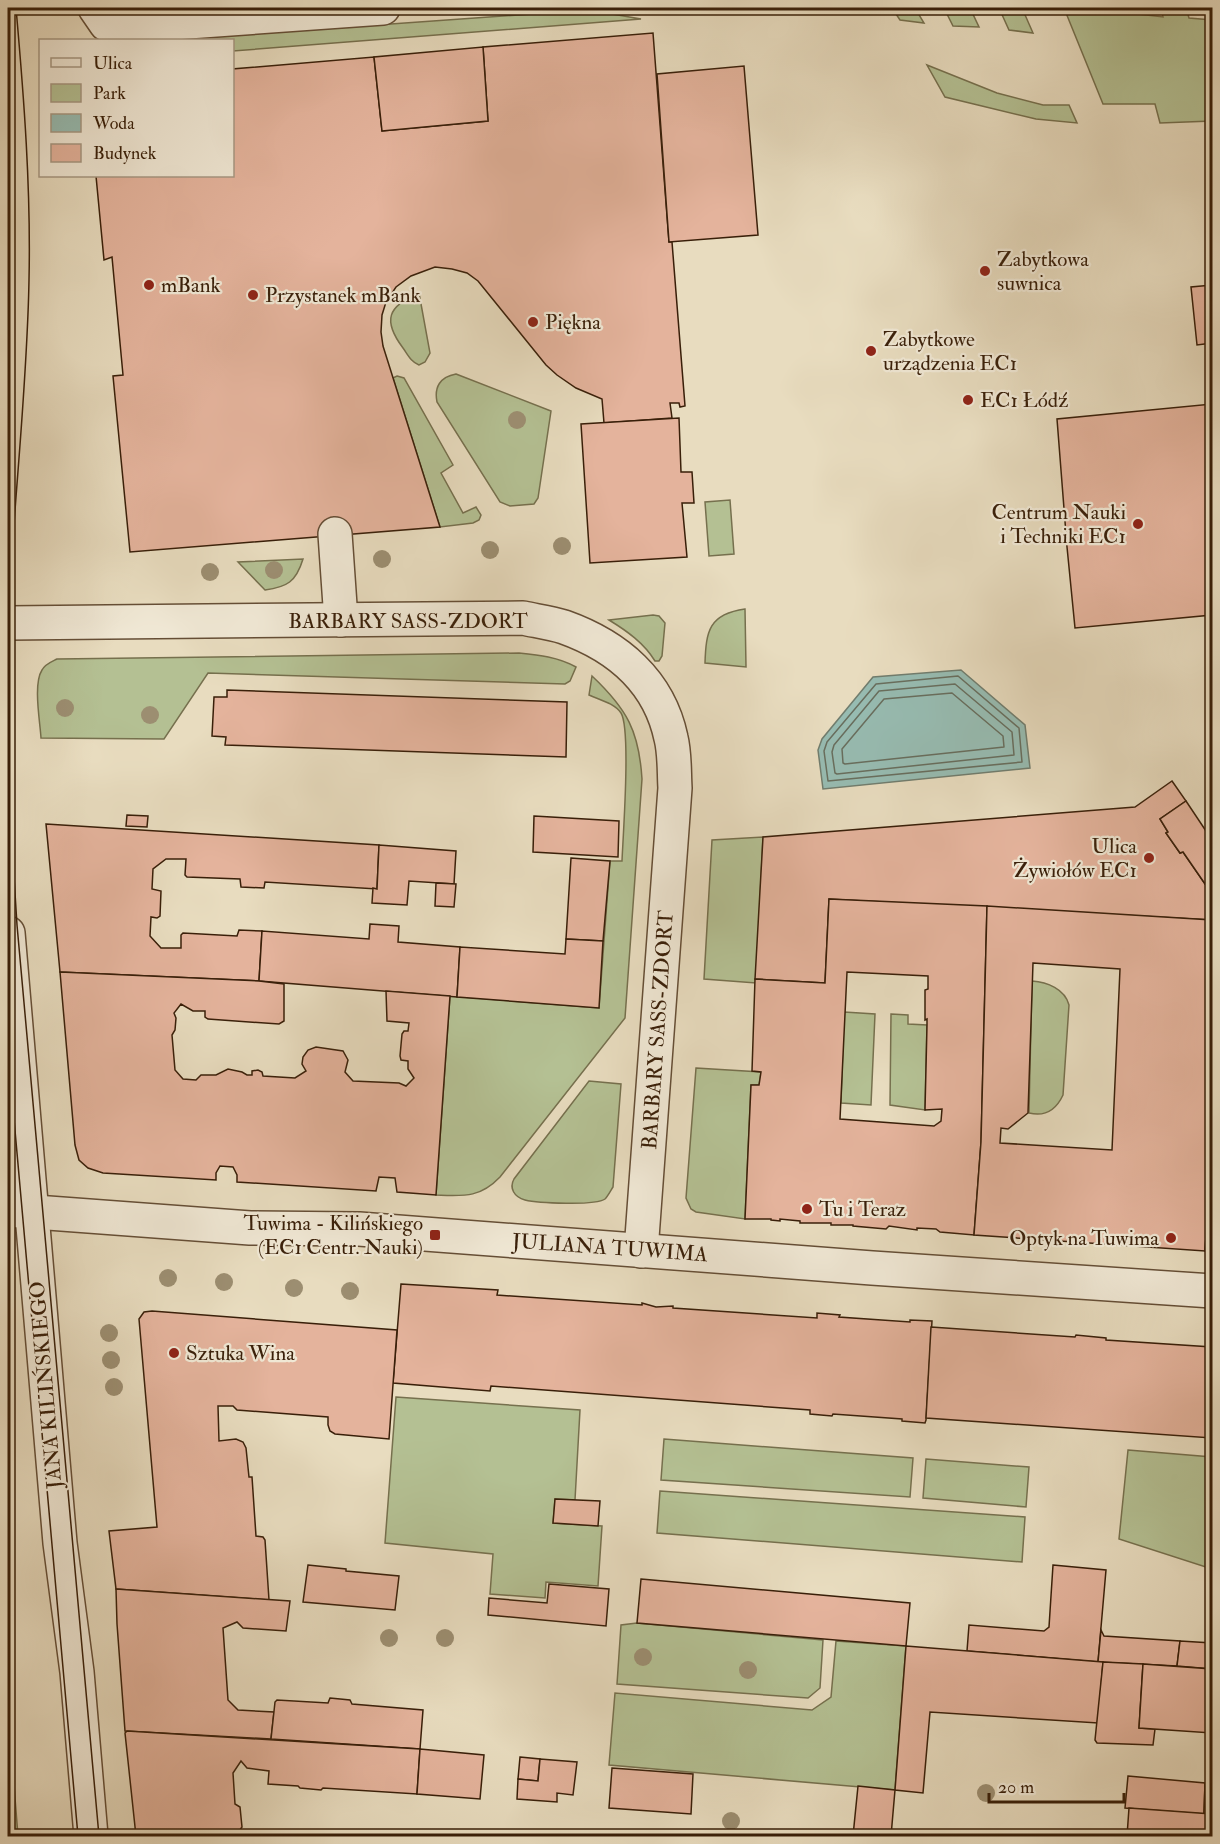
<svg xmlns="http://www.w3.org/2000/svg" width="1220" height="1844" font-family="'IM FELL Double Pica',serif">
  <rect width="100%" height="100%" fill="#e8dcbf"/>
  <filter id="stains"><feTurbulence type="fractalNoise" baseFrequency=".00333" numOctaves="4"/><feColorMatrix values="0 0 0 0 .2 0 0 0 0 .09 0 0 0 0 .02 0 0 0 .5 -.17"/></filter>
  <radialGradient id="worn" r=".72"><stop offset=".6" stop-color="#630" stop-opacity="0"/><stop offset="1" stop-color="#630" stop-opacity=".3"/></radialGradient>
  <g fill="#b4c093" stroke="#76704e" stroke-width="1.5">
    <path d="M892 8H915L924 23 900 20Z"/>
    <path d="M944 8H970L979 27 953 26Z"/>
    <path d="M999 8H1022L1033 33 1009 30Z"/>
    <path d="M1064 8H1086L1088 10 1112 12 1111 8H1136L1138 14 1163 17 1161 8H1186L1189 18 1212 20V121L1160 123 1155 104H1103Z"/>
    <path d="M589 10 641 19 233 51 232 40H166Z"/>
    <path d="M927 65 997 93 1043 105H1069L1077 123 1036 119 945 97Z"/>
    <path d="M419 293 430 353 425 362 419 365C411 362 408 355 403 348 382 320 388 306 419 293Z"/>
    <path d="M456 374 551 411 538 498 534 504 510 506 500 502 437 402C434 387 440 377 456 374Z"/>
    <path d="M397 376 404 378 453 465 441 473 463 513 476 507 481 515 479 520 473 523 440 527 393 378Z"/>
    <path d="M730 500 734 554 709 556 705 502Z"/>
    <path d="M303 559C296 582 287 587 265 590L238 562Z"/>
    <path d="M745 609 746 667 705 663C706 631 709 614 745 609Z"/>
    <path d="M653 615 659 616 665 623 662 656 659 661H655C644 643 627 631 609 620Z"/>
    <path d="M519 653C539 655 558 657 576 667L570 681 565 684 208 673 164 739 41 738C40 721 33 684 42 670 45 664 51 662 57 659Z"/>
    <path d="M592 676C627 709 639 731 642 779L625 1018 500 1177C480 1198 464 1196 436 1195L450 996 599 1008 610 861H622C623 836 631 729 621 713 614 703 600 700 589 695Z"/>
    <path d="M763 837 756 983 704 979 712 840Z"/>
    <path d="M1032 981C1047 982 1065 989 1069 1005L1063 1095C1056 1110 1045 1117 1029 1113Z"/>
    <path d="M844 1012 875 1014 871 1105 841 1103Z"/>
    <path d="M891 1014 908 1015V1024L927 1025 925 1110 890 1105Z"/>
    <path d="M696 1068 761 1072 759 1085H751L745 1219 696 1212 691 1209 686 1198Z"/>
    <path d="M589 1081 621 1084 613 1187C611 1190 608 1196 605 1199 595 1206 537 1203 525 1200 514 1197 509 1188 514 1179Z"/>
    <path d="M396 1397 580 1410 575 1500 555 1499 553 1523 602 1526 598 1586 546 1582 545 1598 490 1594 493 1554 385 1543Z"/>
    <path d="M664 1439 913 1458 910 1497 661 1480Z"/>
    <path d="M1128 1450 1212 1457V1569L1119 1539Z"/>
    <path d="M926 1459 1029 1467 1026 1507 923 1498Z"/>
    <path d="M660 1491 1025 1517 1022 1562 657 1533Z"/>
    <path d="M637 1623 823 1640 820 1688 808 1698 617 1684 621 1625Z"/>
    <path d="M836 1641 906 1646 895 1790 609 1765 615 1693 812 1710 831 1697Z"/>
    <path d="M8 1709 18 1836H8Z"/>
  </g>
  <path fill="#97bcb2" stroke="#717d6e" stroke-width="1.5" d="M961 670 1025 725 1030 768 823 789 818 750 822 739 873 677Z"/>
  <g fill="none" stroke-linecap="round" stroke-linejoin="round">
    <g stroke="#686e5e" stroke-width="1.5">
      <path d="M958 676 1019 728 1022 762 828 781 824 751 827 742 876 684Z"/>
      <path d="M955 684 1012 732 1014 755 837 774 835 773 832 752 834 745 879 691Z"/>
      <path d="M952 693 1003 736 1004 747 845 764 843 763 842 749 884 699Z"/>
    </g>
  </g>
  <g fill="#e4b39c" stroke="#391f09" stroke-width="1.5" fill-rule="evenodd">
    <path d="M653 33 669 242H672L685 406 680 407 679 403H670L672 418 604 423 602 399 576 388 557 375 546 365 478 281 467 273 452 269 435 267 411 276 396 287 386 302 382 315 381 332 383 346 440 527 130 552 113 376 123 375 112 257 104 260 96 176H232V69L374 57 382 131 488 121 483 47Z"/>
    <path d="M483 47 488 121 382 131 374 57Z"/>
    <path d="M744 66 758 235 669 242 657 74Z"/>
    <path d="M1212 285V343L1197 345 1191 287Z"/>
    <path d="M1212 404V615L1075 628 1067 547 1057 419Z"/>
    <path d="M679 418 681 472H692L694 503H682L687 557 590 563 581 424Z"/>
    <path d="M227 690 567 702 566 757 225 745 226 737 212 736 214 697H227Z"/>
    <path d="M1172 781 1186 801 1160 819 1168 832 1166 833 1180 853 1183 852 1212 894V920L829 899 825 983 755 979 763 837 1135 807Z"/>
    <path d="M1186 801 1212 840V894L1183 852 1180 853 1166 833 1168 832 1160 819Z"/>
    <path d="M127 815 148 816 147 827 126 826Z"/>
    <path d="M534 816 619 821 618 857 533 852Z"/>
    <path d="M46 824 379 845 377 889 265 882 264 888 241 887 240 879 187 877 185 875 186 859H166L153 869 152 889 161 891 160 916 157 918 151 917 150 936 161 948H181V935L183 933 237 936 239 930 262 931 259 981 60 972Z"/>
    <path d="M1212 827V840L1205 829Z"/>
    <path d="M379 845 456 851 454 884 409 881 407 905 372 903 373 888 377 889Z"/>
    <path d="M571 858 610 861 603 941 566 939Z"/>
    <path d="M436 883 456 884 454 907 435 906Z"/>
    <path d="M829 899 987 906 981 1142 974 1235 940 1232 936 1229 917 1228V1230L889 1226 886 1229 853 1226V1225H831V1223H800V1221L780 1219V1221L771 1220V1219H745L751 1085H759L761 1072 752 1071 755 979 825 983ZM847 972 928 976V989L925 990V1020L927 1019V1025L925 1110 942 1109 941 1121 934 1126 840 1119Z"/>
    <path d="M987 906 1212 920V1140L1205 1251 974 1235 981 1142ZM1033 963 1120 969 1112 1150 1000 1143 1001 1128 1008 1129 1028 1113Z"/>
    <path d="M370 924 399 926 398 942 460 947 457 997 259 981 262 931 369 939Z"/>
    <path d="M566 939 603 941 599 1008 457 997 460 947 565 954Z"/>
    <path d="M60 972 259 981 284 984V1021L279 1024 208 1019 205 1017V1011H193L181 1004 174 1013 176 1018 175 1030 172 1035 175 1070 183 1079 196 1080 201 1075H216L228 1069 242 1072 247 1075H252V1071L258 1070 262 1072 263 1076 295 1078 306 1071 302 1064 303 1057 308 1050 316 1047 343 1051 348 1060 345 1072 353 1081 399 1083 406 1086 414 1078 408 1069V1061L401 1060 400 1056 402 1034 404 1031H408L409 1023 387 1021 386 991 450 996 436 1195 397 1192 395 1178 379 1177 376 1191 237 1182V1175L233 1167 220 1166 216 1173V1180L103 1173 88 1168 79 1160 75 1145Z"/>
    <path d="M1212 1158V1251H1205Z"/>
    <path d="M401 1284 498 1290 497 1295 642 1305V1303L656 1307 673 1306V1308L817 1318V1313L840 1315 839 1317 910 1322V1320L932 1321 926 1420 925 1423 902 1421V1419L833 1414 832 1416 810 1414V1410L491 1386 490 1391 393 1383Z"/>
    <path d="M152 1311 397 1330 389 1439 335 1434 330 1431 328 1425V1417L237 1410 233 1406H218L219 1441 236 1439 243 1442 246 1448 249 1477H252L256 1536 263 1537 265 1540 269 1600 116 1589 109 1531 157 1527 139 1319 144 1312Z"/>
    <path d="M931 1327 1075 1337 1076 1335 1106 1338V1340L1212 1347V1438L926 1418Z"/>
    <path d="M555 1499 600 1501 598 1526 553 1523Z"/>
    <path d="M308 1565 346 1569V1571L399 1576 395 1610 303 1602Z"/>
    <path d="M1053 1565 1106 1570 1098 1662 967 1651 969 1625 1044 1631 1049 1627Z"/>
    <path d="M641 1579 910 1603 906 1646 637 1623Z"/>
    <path d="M549 1584 609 1589 606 1626 488 1615 489 1598 547 1603Z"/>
    <path d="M116 1589 290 1601 286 1631 243 1628 237 1622 223 1628 228 1700 238 1710 274 1712 271 1739 125 1731 117 1624Z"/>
    <path d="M1101 1630 1104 1636 1180 1641 1177 1666 1098 1662Z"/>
    <path d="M1180 1641 1212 1643V1669L1177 1666Z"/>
    <path d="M906 1646 1103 1662 1098 1723 930 1712 923 1793 895 1790Z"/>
    <path d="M1103 1662 1143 1664 1139 1728 1155 1729 1153 1745 1097 1743 1095 1740Z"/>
    <path d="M1143 1664 1212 1669V1733L1139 1728Z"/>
    <path d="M330 1698 350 1700 352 1704 423 1710 420 1749 271 1739 275 1702 277 1700 328 1703Z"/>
    <path d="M127 1731 420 1749 417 1794 323 1788 321 1790 300 1788 298 1786 268 1784 269 1771 247 1768 241 1761 233 1773 235 1804 240 1807 242 1827 239 1831V1836H136L125 1733Z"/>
    <path d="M420 1749 484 1755 480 1799 417 1794Z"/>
    <path d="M520 1757 540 1759 538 1781 518 1779Z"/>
    <path d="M540 1759 577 1762 573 1795 557 1793V1802L517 1799 518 1779 538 1781Z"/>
    <path d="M612 1768 693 1774 691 1814 609 1808Z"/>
    <path d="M1128 1776 1205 1783 1204 1814 1125 1808Z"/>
    <path d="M1212 1779V1814H1204L1205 1783Z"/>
    <path d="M858 1786 895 1790 891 1836H853Z"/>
    <path d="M1129 1808 1212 1814V1836H1127Z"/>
  </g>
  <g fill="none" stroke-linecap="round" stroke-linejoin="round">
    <defs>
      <g id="minor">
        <path d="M95 8 106 24 118 27 383 8"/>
        <path d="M335 534 341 620"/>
        <path d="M8 623 523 618C537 621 551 623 564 627 617 646 659 681 671 738 675 754 674 772 675 788L641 1251"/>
        <path d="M8 933 60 1543 77 1672 91 1836"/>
        <path d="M8 1210 250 1228 359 1229 872 1268 1212 1291"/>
      </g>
    </defs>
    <use href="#minor" stroke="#654e36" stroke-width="36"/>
    <use href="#minor" stroke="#f0e8d5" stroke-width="33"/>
    <g stroke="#391f09" stroke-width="1.5">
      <path d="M8 620C13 507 27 394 29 280 31 189 24 98 16 8"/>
      <path d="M8 781 17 925 99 1836"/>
      <path d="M8 1052 78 1836"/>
    </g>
  </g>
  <g fill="#9c8e71">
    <circle cx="517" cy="420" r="9"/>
    <circle cx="562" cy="546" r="9"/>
    <circle cx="490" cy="550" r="9"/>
    <circle cx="382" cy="559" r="9"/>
    <circle cx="274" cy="570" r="9"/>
    <circle cx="210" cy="572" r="9"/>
    <circle cx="65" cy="708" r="9"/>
    <circle cx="150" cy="715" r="9"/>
    <circle cx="168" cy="1278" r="9"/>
    <circle cx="224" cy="1282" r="9"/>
    <circle cx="294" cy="1288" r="9"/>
    <circle cx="350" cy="1291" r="9"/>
    <circle cx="109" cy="1333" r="9"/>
    <circle cx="111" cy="1360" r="9"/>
    <circle cx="114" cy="1387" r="9"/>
    <circle cx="389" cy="1638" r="9"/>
    <circle cx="445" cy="1638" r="9"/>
    <circle cx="643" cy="1657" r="9"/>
    <circle cx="748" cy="1670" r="9"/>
    <circle cx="986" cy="1793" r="9"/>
    <circle cx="731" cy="1821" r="9"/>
  </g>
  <g fill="#8f2418" stroke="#f0e8d5" stroke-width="2">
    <circle cx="985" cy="271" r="6"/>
    <circle cx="149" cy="285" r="6"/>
    <circle cx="253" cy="295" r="6"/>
    <circle cx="533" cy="322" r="6"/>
    <circle cx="871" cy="351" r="6"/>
    <circle cx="968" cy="400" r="6"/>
    <circle cx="1138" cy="524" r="6"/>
    <circle cx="1149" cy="858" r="6"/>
    <circle cx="807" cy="1209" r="6"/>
    <rect x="429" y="1229" width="12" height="12" rx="3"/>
    <circle cx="1171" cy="1238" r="6"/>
    <circle cx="174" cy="1353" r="6"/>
  </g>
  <g text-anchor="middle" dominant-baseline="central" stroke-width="4.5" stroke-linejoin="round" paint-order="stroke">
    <g font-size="21" fill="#391f09" stroke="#f0e8d5" text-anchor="start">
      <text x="997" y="259">Zabytkowa<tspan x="997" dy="24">suwnica</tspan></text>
      <text x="161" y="285">mBank</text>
      <text x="265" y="295">Przystanek mBank</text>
      <text x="545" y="322">Piękna</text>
      <text x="883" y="339">Zabytkowe<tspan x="883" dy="24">urządzenia EC1</tspan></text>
      <text x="980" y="400">EC1 Łódź</text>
      <text x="1126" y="512" text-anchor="end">Centrum Nauki<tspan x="1126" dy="24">i Techniki EC1</tspan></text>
      <text x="1137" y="846" text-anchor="end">Ulica<tspan x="1137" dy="24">Żywiołów EC1</tspan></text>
      <text x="819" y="1209">Tu i Teraz</text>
      <text x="423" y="1223" text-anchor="end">Tuwima - Kilińskiego<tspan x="423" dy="24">(EC1 Centr. Nauki)</tspan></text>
      <text x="1159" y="1238" text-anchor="end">Optyk na Tuwima</text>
      <text x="186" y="1353">Sztuka Wina</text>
    </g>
    <g font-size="21" fill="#391f09" stroke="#f0e8d5">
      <text x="408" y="621">BARBARY SASS-ZDORT</text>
      <text transform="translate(658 1030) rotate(-86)">BARBARY SASS-ZDORT</text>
      <text transform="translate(610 1248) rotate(4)">JULIANA TUWIMA</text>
      <text transform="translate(46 1385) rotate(-95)">JANA KILIŃSKIEGO</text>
    </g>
  </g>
  <rect width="1220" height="1844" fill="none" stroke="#e8dcbf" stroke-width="30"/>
  <rect x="9" y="9" width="1202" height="1826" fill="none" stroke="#391f09" stroke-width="3"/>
  <rect x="15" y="15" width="1190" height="1814" fill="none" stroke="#391f09" stroke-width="1.5"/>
  <rect x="39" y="39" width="195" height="138" fill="#f0e8d5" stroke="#a79883" stroke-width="1.5"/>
  <rect x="51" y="58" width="30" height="9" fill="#f0e8d5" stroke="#a79883" stroke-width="1.5"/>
  <text x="93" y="69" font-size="18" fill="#391f09">Ulica</text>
  <rect x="51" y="84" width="30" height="18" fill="#b4c093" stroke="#a79883" stroke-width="1.5"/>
  <text x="93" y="99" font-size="18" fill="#391f09">Park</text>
  <rect x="51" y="114" width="30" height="18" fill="#97bcb2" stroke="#a79883" stroke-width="1.5"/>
  <text x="93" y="129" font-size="18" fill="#391f09">Woda</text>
  <rect x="51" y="144" width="30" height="18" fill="#e4b39c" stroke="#a79883" stroke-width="1.5"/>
  <text x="93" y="159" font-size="18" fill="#391f09">Budynek</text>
  <path d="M989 1793v9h135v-9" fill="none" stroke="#391f09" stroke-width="3"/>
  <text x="998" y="1793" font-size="18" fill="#391f09" stroke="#f0e8d5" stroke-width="4.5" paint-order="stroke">20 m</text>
  <rect width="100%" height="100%" filter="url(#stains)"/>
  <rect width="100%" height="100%" fill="url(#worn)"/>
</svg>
